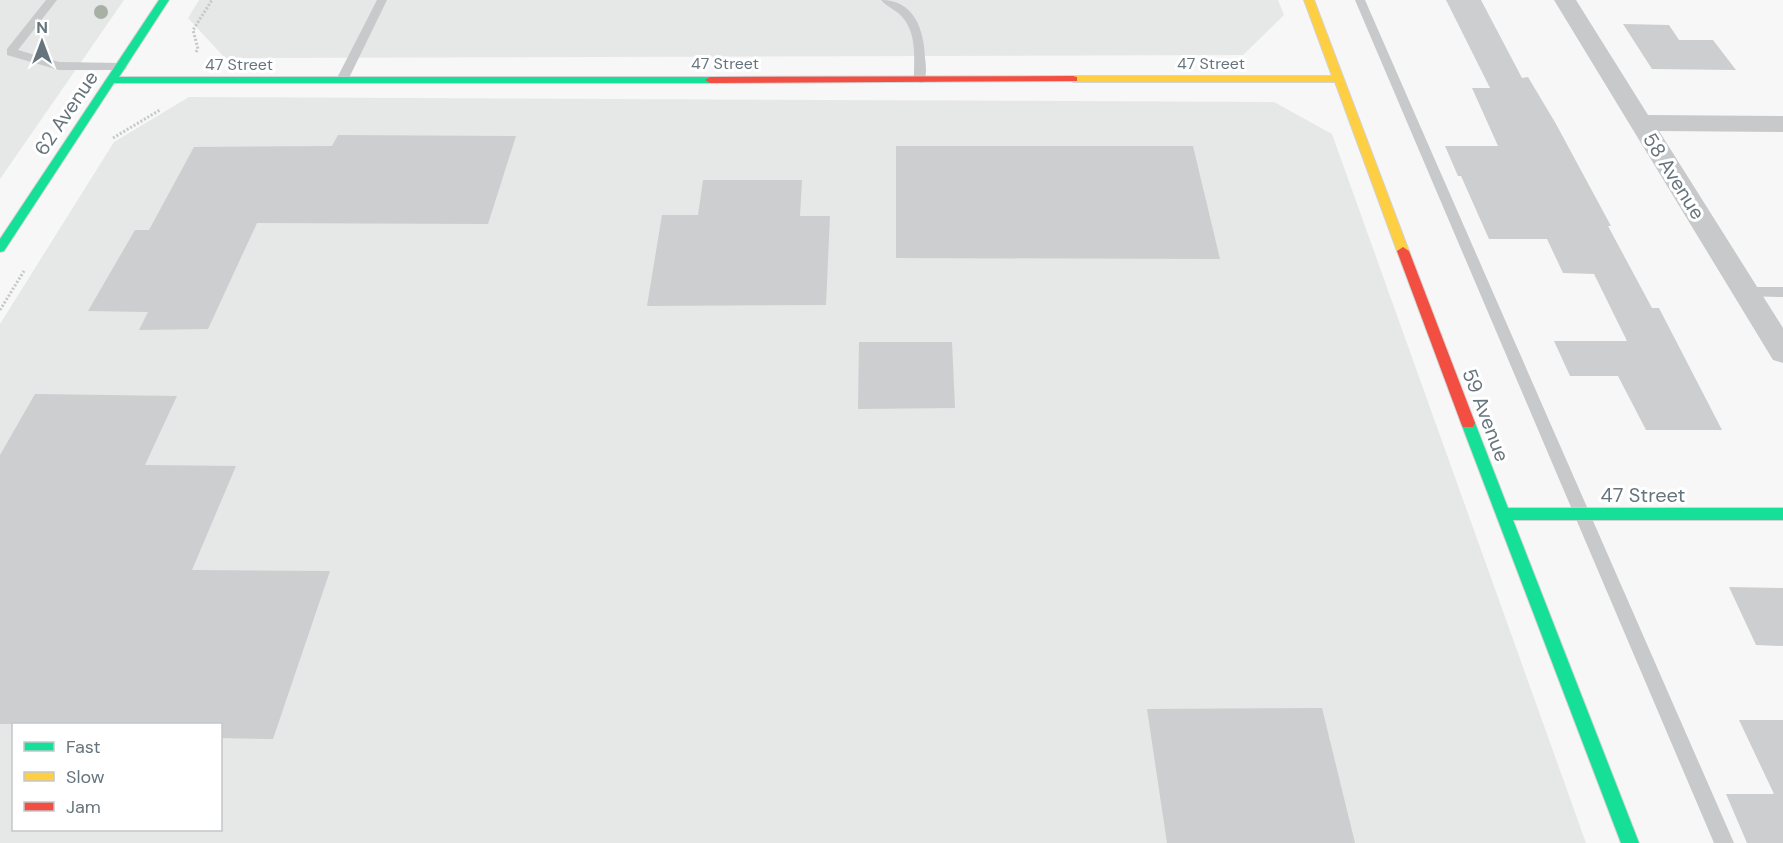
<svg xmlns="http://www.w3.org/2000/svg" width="1783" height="843" font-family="'DM Sans',sans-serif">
  <rect width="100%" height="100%" fill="#f7f7f7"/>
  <g fill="#e6e7e7" fill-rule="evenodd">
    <path d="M0 0H124L0 179Z"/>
    <path d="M199 0H1278L1284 15 1243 55 225 58 188 18Z"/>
    <path d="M189 97 1274 102 1332 134 1586 843H0V324L114 142ZM14 724H220V830H14Z"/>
  </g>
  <g fill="#cccecf">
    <path d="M1446 0H1481L1522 78 1528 77 1556 124 1611 226H1608L1652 308H1659L1722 430H1646L1618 376H1570L1554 341H1627L1594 274 1563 273 1547 239H1489L1461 176H1458L1445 146H1498L1472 88H1490Z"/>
    <path d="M1623 24 1669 25 1679 40H1713L1736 70 1652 69Z"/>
    <path d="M338 135 516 136 488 224 257 223 208 329 139 330 148 312 88 311 135 230H149L194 147 332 146Z"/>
    <path d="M896 146H1193L1220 259 896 258Z"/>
    <path d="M703 180H802L800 216H830L826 305 647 306 662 215H698Z"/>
    <path d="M859 342H952L955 408 858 409Z"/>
    <path d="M35 394 177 396 145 465 236 466 192 570 330 571 273 739 220 738V724H0V455Z"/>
    <path d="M1729 587 1783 588V646L1756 645Z"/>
    <path d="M1322 708 1355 843H1167L1147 709Z"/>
    <path d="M1739 720H1783V843H1747L1726 794H1774Z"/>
  </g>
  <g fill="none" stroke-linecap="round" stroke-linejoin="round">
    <defs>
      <g id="fast">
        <path d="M159 0H169L119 77H710L715 80 710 83H114L4 251 0 252V239Z"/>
        <path d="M1468 417 1473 419 1475 423 1508 508H1783V520H1513L1639 843H1621L1461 423 1463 419Z"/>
      </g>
      <path id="slow" d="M1304 0H1314L1409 251 1407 254H1399L1397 251 1335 82H1073L1068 79 1073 76H1332Z"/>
      <g id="jam">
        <path d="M1073 76 1077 77V81L710 83 705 80 710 77Z"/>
        <path d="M1403 247 1409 251 1475 423 1473 427H1463L1461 423 1397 251Z"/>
      </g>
    </defs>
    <use href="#fast" stroke="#d2d3d4" stroke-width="2"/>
    <use href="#slow" stroke="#d2d3d4" stroke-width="2"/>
    <use href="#jam" stroke="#d2d3d4" stroke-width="2"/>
    <g stroke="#c6c7c8" stroke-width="3" stroke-dasharray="2 2" stroke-linecap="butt">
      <path d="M196 52 198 49 193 30 212 0"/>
      <path d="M113 138 160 110"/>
      <path d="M0 310 24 271"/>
    </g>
    <g fill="#c8c9ca" fill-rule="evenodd">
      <path d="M46 0H57L18 50 59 62 121 63 127 67 125 70H59L7 55V49Z"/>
      <path d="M377 0H387L348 80 346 83H338L336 80Z"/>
      <path d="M881 0C914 0 924 29 925 58 926 66 927 74 924 82L920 83 914 79C914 60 917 34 903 18 897 10 887 7 881 0Z"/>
      <path d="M1355 0H1365L1734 843H1714Z"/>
      <path d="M1746 287H1783V297L1741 296 1739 292Z"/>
    </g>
    <path fill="#c8c9ca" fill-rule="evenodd" d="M1554 0H1576L1648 115 1783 116V132L1659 131 1783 328V363L1773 360Z"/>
    <use href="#fast" fill="#16e098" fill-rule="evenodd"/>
    <use href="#slow" fill="#ffcf43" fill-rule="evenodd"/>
    <use href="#jam" fill="#f24e42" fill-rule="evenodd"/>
  </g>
  <circle fill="#a8b0a6" cx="101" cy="12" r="7"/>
  <g text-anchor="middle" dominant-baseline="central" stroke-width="6" stroke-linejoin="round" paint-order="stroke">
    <g font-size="16" fill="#66747d" stroke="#fff">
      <text x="725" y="63">47 Street</text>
      <text x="1211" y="63">47 Street</text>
      <text x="239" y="64">47 Street</text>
    </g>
    <g font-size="20" fill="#66747d" stroke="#fff">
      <text transform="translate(66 113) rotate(-56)">62 Avenue</text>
      <text transform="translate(1674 176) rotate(58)">58 Avenue</text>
      <text transform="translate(1486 415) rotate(69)">59 Avenue</text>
      <text x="1643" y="495">47 Street</text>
    </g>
  </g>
  <rect x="12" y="723" width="210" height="108" fill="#ffffff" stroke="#c2c7cb" stroke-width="1.5"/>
  <rect x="24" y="742" width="30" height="9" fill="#16e098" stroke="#c2c7cb" stroke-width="1.5"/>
  <text x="66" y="753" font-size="18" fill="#66747d">Fast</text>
  <rect x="24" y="772" width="30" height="9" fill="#ffcf43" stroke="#c2c7cb" stroke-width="1.5"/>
  <text x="66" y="783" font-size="18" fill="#66747d">Slow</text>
  <rect x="24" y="802" width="30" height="9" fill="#f24e42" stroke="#c2c7cb" stroke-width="1.5"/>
  <text x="66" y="813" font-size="18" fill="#66747d">Jam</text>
  <g transform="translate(42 42)" stroke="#ffffff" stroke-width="4.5" paint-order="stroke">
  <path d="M0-4.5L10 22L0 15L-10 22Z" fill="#66747d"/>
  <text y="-9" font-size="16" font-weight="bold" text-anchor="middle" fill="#66747d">N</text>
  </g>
</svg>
